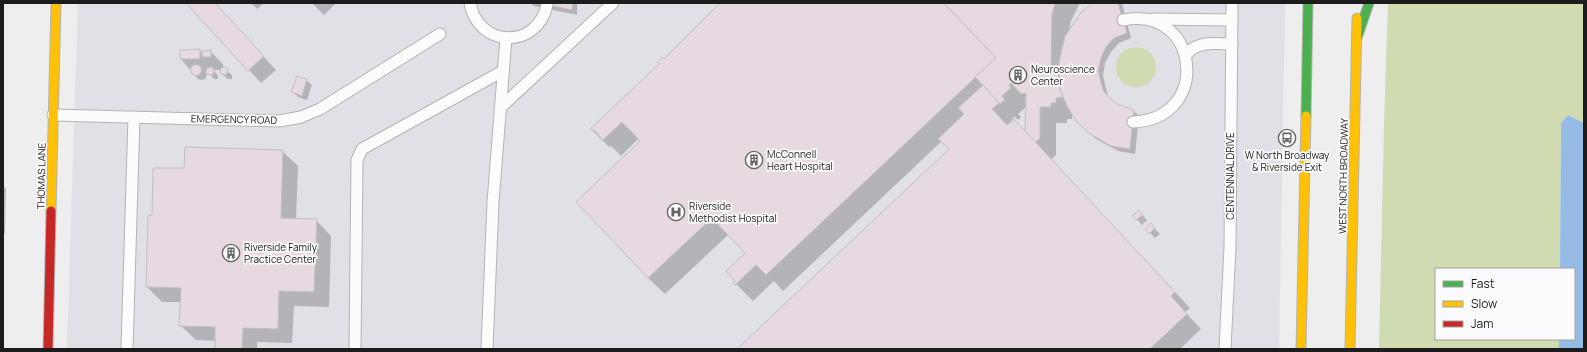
<svg xmlns="http://www.w3.org/2000/svg" width="1587" height="352" font-family="Manrope,sans-serif">
  <rect width="100%" height="100%" fill="#eeeeef"/>
  <path fill="#e0e0e6" d="M78 3H1285L1279 349H67Z"/>
  <g fill="#d0dbb2">
    <path d="M1388 3H1584V123L1568 115 1561 123 1560 269H1436V339H1559V349H1379L1384 125Z"/>
    <circle cx="1136" cy="67" r="20"/>
  </g>
  <path fill="#96bce6" d="M1568 115 1584 123V349H1559V339H1574V269H1560L1561 123Z"/>
  <g fill="#0003" fill-rule="evenodd">
    <path d="M188 3H215L276 70 261 83Z"/>
    <path d="M251 3H264L257 9Z"/>
    <path d="M312 3H336L324 15Z"/>
    <path d="M531 3H577V15L534 6Z"/>
    <path d="M721 3H1080L1071 21 1069 30 1080 14 1094 3H1122L1131 38 1119 43 1111 52 1105 63 1103 76 1108 96 1117 105 1134 111 1139 116 1135 154 1118 151 1096 139 1077 121 1074 115H1072V119H1067V123H1056V155L1051 160 1190 308 1185 312 1201 329 1180 349H738L950 149 942 141 783 291 774 281 753 301 735 283 747 253 729 234 665 294 648 278 641 141 639 138 621 156 611 146 609 147 591 129 664 60ZM1027 106 1026 131 1025 132 1012 119 1015 117 1018 120 1021 117 1018 114Z"/>
    <path d="M199 50 203 53 210 51 223 64V68L232 75V79H228L222 74V70H213L218 75V79H214L208 72H205L207 75 205 79 201 80 198 79 181 59V51Z"/>
    <path d="M306 80 312 85 307 100 298 97 293 92Z"/>
    <path d="M282 151 298 166 296 220H316L331 236 329 307 294 306 292 343 257 342V349H216V341L196 340 180 325 181 302H162L147 287 153 216 185 169Z"/>
    <path d="M3 186 6 188 5 234H3Z"/>
    <path d="M1139 212 1147 220 1142 225 1134 216Z"/>
    <path d="M1151 225 1160 234 1155 238 1146 229Z"/>
  </g>
  <g fill="#e6d9e2" stroke="#c0c0c0">
    <path d="M186 3H215L264 56 248 71Z"/>
    <path d="M539 3H573L572 10Z"/>
    <path d="M720 3H944L996 58 766 275 756 265 735 285 733 283 735 281 726 271 745 253 712 218 648 278 576 202 640 141 622 122 603 140 594 130 592 131 590 129 659 64 657 62 662 57 664 59Z"/>
    <path d="M944 3H1055L1052 15 1051 68H1056V72L1058 71 1060 89 1063 97 1056 98V103H1051V107H1040V138L1035 143 1024 131 1025 130 1026 93 1021 94 1011 83 1009 85 1011 88 1002 96 1005 100 1000 104 975 77 996 58Z"/>
    <path d="M1092 3H1118L1127 33 1114 38 1106 47 1101 58 1098 71 1103 90 1108 96 1117 104 1134 110 1130 149 1111 146 1090 134 1076 121 1067 106 1060 89 1059 62 1065 36 1080 14Z"/>
    <path d="M200 49V59H180V50Z"/>
    <path d="M211 50V57H202V51Z"/>
    <circle cx="196" cy="70" r="5.5"/>
    <circle cx="210" cy="71" r="4"/>
    <circle cx="224" cy="71" r="4"/>
    <path d="M297 76 307 79 302 96 291 92Z"/>
    <path d="M983 85 999 103 992 109 1007 125 1014 119 1175 292 1171 296 1187 314 1150 349H737L949 149 938 139 964 114 958 108Z"/>
    <path d="M185 147 283 150 281 218 317 219 314 292 279 291 278 329 243 328 242 349H215V327L179 326 181 288 146 287 148 215H152L153 168H184Z"/>
    <path d="M1139 210 1143 215 1136 220 1132 216Z"/>
    <path d="M1151 223 1155 228 1149 234 1145 229Z"/>
  </g>
  <g fill="none" stroke-linecap="round" stroke-linejoin="round">
    <defs>
      <g id="lane">
        <path d="M470 3C478 48 537 50 547 5"/>
        <path d="M1153 19 1232 20"/>
        <path d="M1123 20C1199 4 1213 119 1133 122"/>
        <path d="M1186 55C1197 40 1215 44 1232 44"/>
        <path d="M500 108 613 3"/>
        <path d="M53 115 279 121 301 117 320 109 440 34"/>
        <path d="M127 349 134 117"/>
        <path d="M355 349 357 160 362 149 503 71"/>
        <path d="M487 349 493 202 506 38"/>
        <path d="M1225 349 1230 247 1232 3"/>
      </g>
      <g id="fast">
        <path d="M1357 38 1369 3"/>
        <path d="M1306 116 1308 3"/>
      </g>
      <g id="slow">
        <path d="M51 211 56 3"/>
        <path d="M1301 349 1306 116"/>
        <path d="M1350 349 1357 18"/>
      </g>
      <path id="jam" d="M48 349 51 211"/>
    </defs>
    <use href="#lane" stroke="#b3b3b3" stroke-width="13"/>
    <use href="#fast" stroke="#b3b3b3" stroke-width="11"/>
    <use href="#slow" stroke="#b3b3b3" stroke-width="11"/>
    <use href="#jam" stroke="#b3b3b3" stroke-width="11"/>
    <use href="#lane" stroke="#fcfcfd" stroke-width="11"/>
    <use href="#fast" stroke="#4caf50" stroke-width="9"/>
    <use href="#slow" stroke="#ffc107" stroke-width="9"/>
    <use href="#jam" stroke="#c62828" stroke-width="9"/>
  </g>
  <defs>
    <symbol id="building-ring" viewBox="-11 -11 22 22"><circle r="9.5" fill="#fbfbfd" stroke="#666" stroke-width="1.5"/><path d="M-4-6H4V6H1V3H-1V6H-4ZM-2.5-4.3h1.7v1.8h-1.7ZM.8-4.3h1.7v1.8H.8ZM-2.5-1h1.7V.8h-1.7ZM.8-1h1.7V.8H.8Z" fill="#666"/></symbol>
    <symbol id="bus-ring" viewBox="-11 -11 22 22"><circle r="9.5" fill="#fbfbfd" stroke="#666" stroke-width="1.5"/><path d="M-5-6H5V4H4V6H2V4H-2V6H-4V4H-5ZM-3.5-4V0h7V-4ZM-3.5 1.2v1.5H-2V1.2ZM2 1.2v1.5H3.5V1.2Z" fill="#666"/></symbol>
    <symbol id="hospital-ring" viewBox="-11 -11 22 22"><circle r="9.5" fill="#fbfbfd" stroke="#666" stroke-width="1.5"/><path d="M-5-5h3v3.5h4V-5h3V5h-3V1.5h-4V5h-3Z" fill="#666"/></symbol>
  </defs>
  <g fill-rule="evenodd">
    <use href="#building-ring" x="1008" y="65" width="20" height="20"/>
    <use href="#bus-ring" x="1277" y="128" width="20" height="20"/>
    <use href="#building-ring" x="744" y="150" width="20" height="20"/>
    <use href="#hospital-ring" x="666" y="202" width="20" height="20"/>
    <use href="#building-ring" x="221" y="243" width="20" height="20"/>
  </g>
  <g text-anchor="middle" dominant-baseline="central" stroke-width="3.5" stroke-linejoin="round" paint-order="stroke">
    <g font-size="10" fill="#1c1c1d" stroke="#fbfbfd" text-anchor="start">
      <text x="1031" y="69">Neuroscience<tspan x="1031" dy="12">Center</tspan></text>
      <text x="767" y="154">McConnell<tspan x="767" dy="12">Heart Hospital</tspan></text>
      <text x="1287" y="155" text-anchor="middle">W North Broadway<tspan x="1287" dy="12">&amp; Riverside Exit</tspan></text>
      <text x="689" y="206">Riverside<tspan x="689" dy="12">Methodist Hospital</tspan></text>
      <text x="244" y="247">Riverside Family<tspan x="244" dy="12">Practice Center</tspan></text>
    </g>
    <g font-size="10" fill="#1c1c1d" stroke="#fbfbfd">
      <text transform="translate(234 119) rotate(1)">EMERGENCY ROAD</text>
      <text transform="translate(41 176) rotate(-89)">THOMAS LANE</text>
      <text transform="translate(1230 176) rotate(-90)">CENTENNIAL DRIVE</text>
      <text transform="translate(1343 176) rotate(-89)">WEST NORTH BROADWAY</text>
    </g>
  </g>
  <rect width="1587" height="352" fill="none" stroke="#1c1c1d" stroke-width="8"/>
  <rect x="1435" y="268" width="140" height="72" fill="#fbfbfd" stroke="#a2a2a3"/>
  <rect x="1443" y="281" width="20" height="6" fill="#4caf50" stroke="#a2a2a3"/>
  <text x="1471" y="288" font-size="12" fill="#1c1c1d">Fast</text>
  <rect x="1443" y="301" width="20" height="6" fill="#ffc107" stroke="#a2a2a3"/>
  <text x="1471" y="308" font-size="12" fill="#1c1c1d">Slow</text>
  <rect x="1443" y="321" width="20" height="6" fill="#c62828" stroke="#a2a2a3"/>
  <text x="1471" y="328" font-size="12" fill="#1c1c1d">Jam</text>
</svg>
